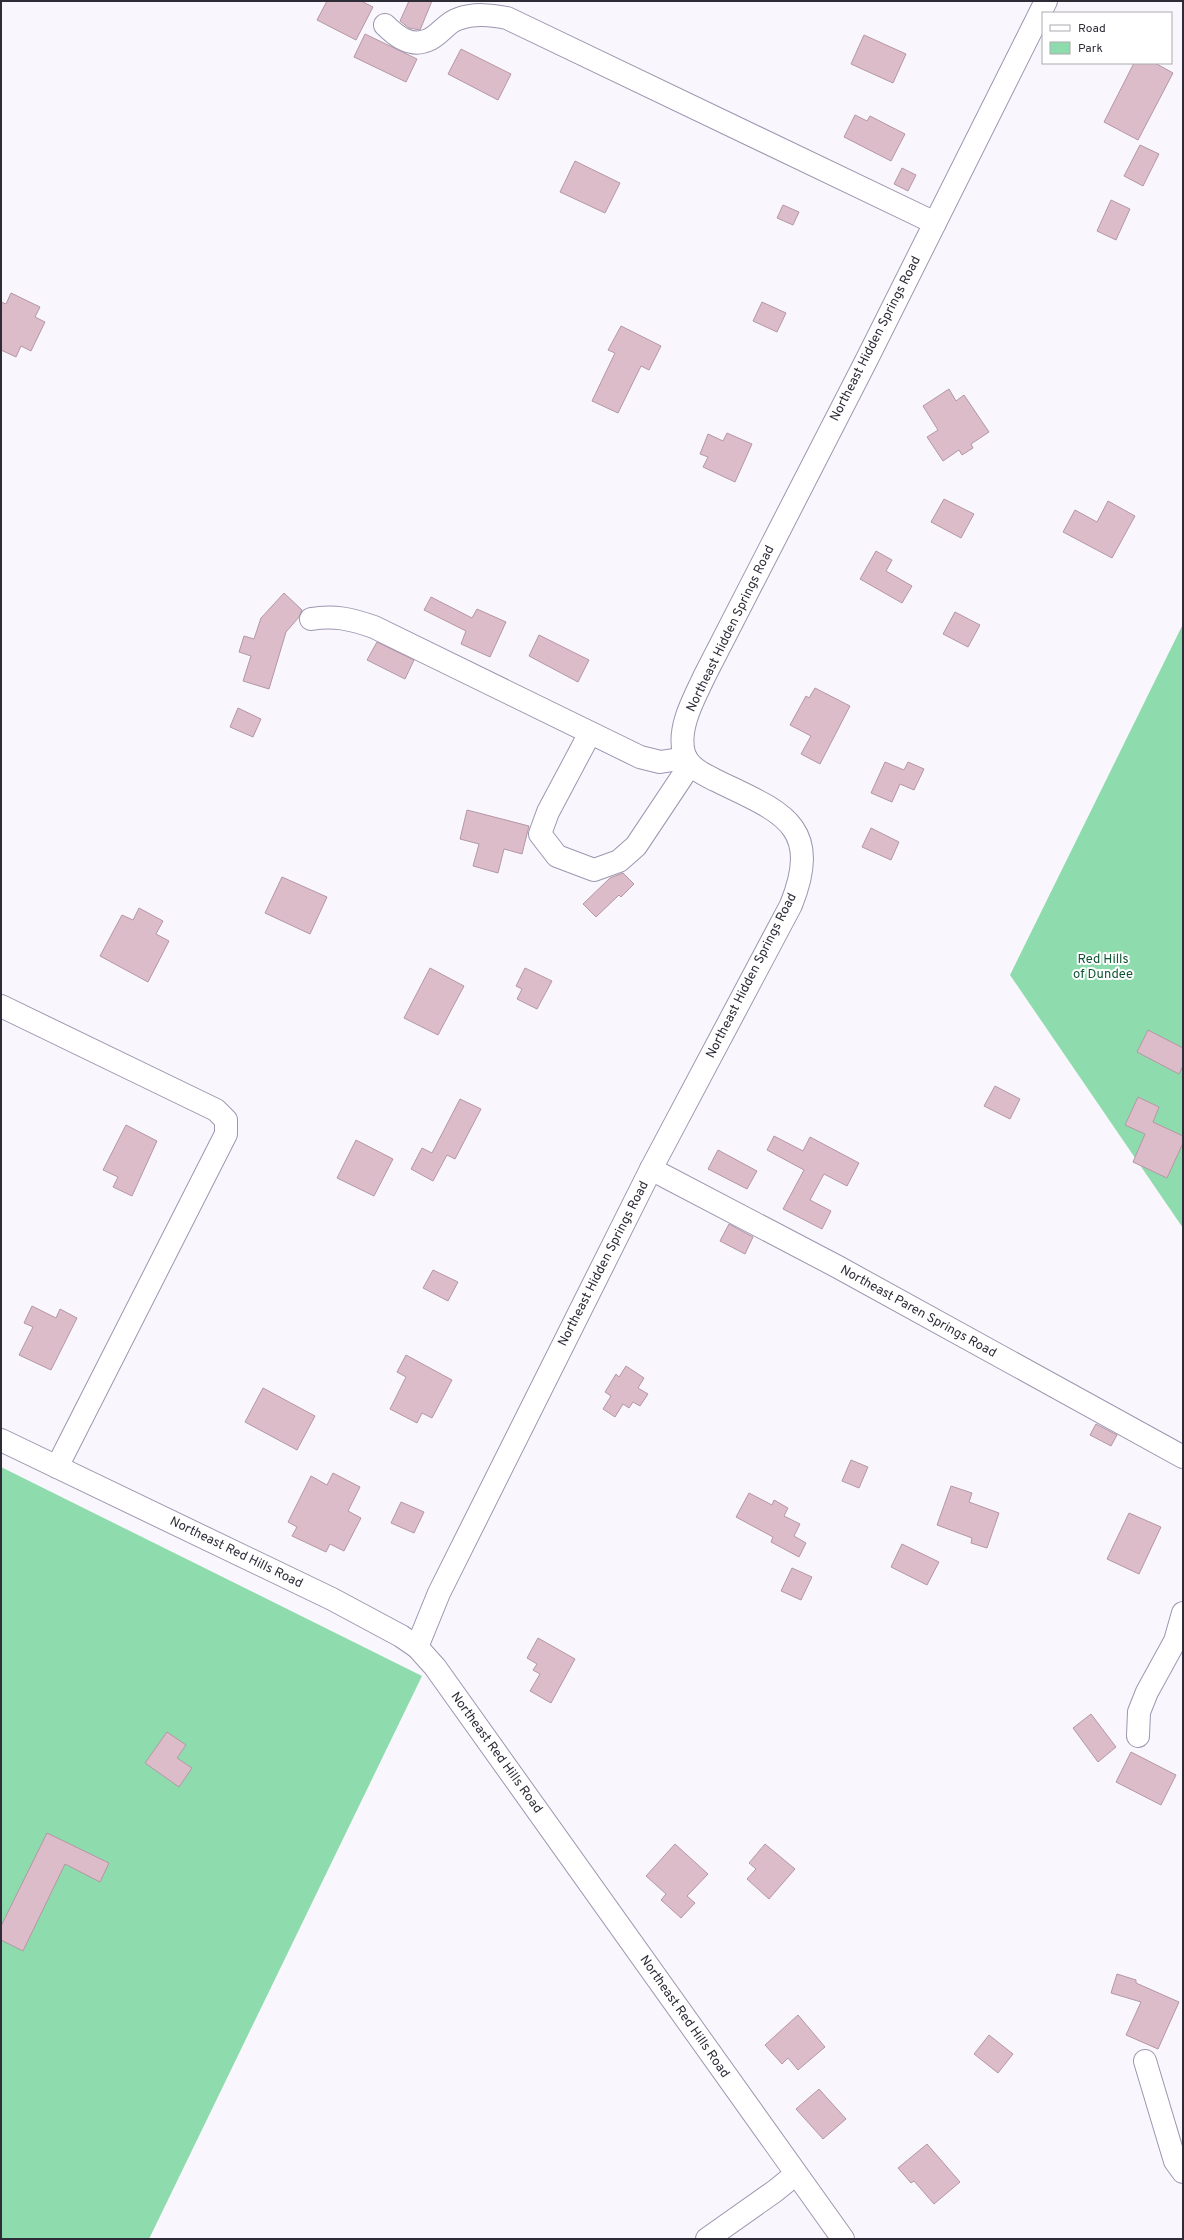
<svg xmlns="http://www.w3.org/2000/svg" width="1184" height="2240" font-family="Overpass,sans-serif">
  <rect width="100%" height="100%" fill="#f9f7fd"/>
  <g fill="#8edcad">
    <path d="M1183 624V1228L1010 975Z"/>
    <path d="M1 1467 422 1676 149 2239H1Z"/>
  </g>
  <g fill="#dbbcc8" stroke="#b597a4">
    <path d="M327 1H361L373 7 356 40 317 20Z"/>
    <path d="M409 1H432L420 30 409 28 400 21Z"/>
    <path d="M365 34 417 59 406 82 354 57Z"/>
    <path d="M864 35 906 54 893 83 851 64Z"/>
    <path d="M461 49 511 74 498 100 448 74Z"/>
    <path d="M1134 63H1155L1173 73 1138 140 1104 122Z"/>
    <path d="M855 115 867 121 870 116 905 134 891 161 844 137Z"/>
    <path d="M1140 145 1159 154 1143 186 1124 176Z"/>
    <path d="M575 161 620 183 605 213 560 192Z"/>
    <path d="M902 168 916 175 908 191 894 184Z"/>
    <path d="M1111 200 1130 209 1116 240 1097 231Z"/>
    <path d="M783 205 799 212 793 225 777 218Z"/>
    <path d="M11 293 40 307 35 317 45 322 31 351 21 346 16 357 1 350V302L6 304Z"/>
    <path d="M762 302 786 313 777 332 753 321Z"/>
    <path d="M621 326 661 346 649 370 641 366 618 413 592 401 615 353 608 350Z"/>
    <path d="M949 389 956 401 964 395 989 432 971 444 973 448 962 455 959 450 943 461 927 437 938 430 923 406Z"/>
    <path d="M727 433 752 444 735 482 703 467 708 457 700 454 708 434 723 441Z"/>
    <path d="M944 499 974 514 961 538 931 522Z"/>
    <path d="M1108 501 1135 516 1112 558 1063 532 1075 510 1097 522Z"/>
    <path d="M876 551 892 560 886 571 912 586 902 603 860 579Z"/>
    <path d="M284 593 302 610 299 617 286 632 269 689 243 681 251 656 239 652 244 636 254 639 261 618Z"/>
    <path d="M431 597 472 618 477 609 506 622 490 657 461 644 466 631 424 610Z"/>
    <path d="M955 612 980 625 968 647 943 634Z"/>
    <path d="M539 635 589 660 578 682 529 656Z"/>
    <path d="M377 642 414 660 405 679 367 660Z"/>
    <path d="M815 688 850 706 820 764 801 754 811 736 790 725 806 696 809 698Z"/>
    <path d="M238 708 261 719 253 737 230 727Z"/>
    <path d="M885 762 904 770 908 762 924 769 914 790 900 784 892 802 871 793Z"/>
    <path d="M467 810 529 826 522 854 504 849 498 873 473 866 479 844 460 839Z"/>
    <path d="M871 828 899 842 891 860 862 847Z"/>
    <path d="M623 873 634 884 621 897 619 895 596 917 583 904 610 878Z"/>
    <path d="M282 877 327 897 310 934 265 913Z"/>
    <path d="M139 908 163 921 156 934 169 941 148 982 100 956 122 915 133 920Z"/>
    <path d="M430 968 464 986 438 1035 404 1018Z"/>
    <path d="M525 968 552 981 537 1009 517 999 522 989 516 986Z"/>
    <path d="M1148 1030 1183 1048V1066L1179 1074 1137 1052Z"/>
    <path d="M995 1086 1020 1099 1010 1119 984 1106Z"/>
    <path d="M1138 1097 1159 1107 1153 1122 1183 1136V1143L1167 1178 1133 1162 1145 1134 1125 1125Z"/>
    <path d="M460 1099 481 1109 455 1159 447 1155 433 1181 411 1169 422 1148 432 1153Z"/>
    <path d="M126 1125 157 1141 132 1196 113 1187 118 1177 103 1170Z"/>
    <path d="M774 1136 803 1151 810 1137 859 1163 847 1186 824 1174 810 1200 831 1211 822 1229 783 1209 804 1170 767 1150Z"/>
    <path d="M356 1140 393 1159 374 1196 337 1178Z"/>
    <path d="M718 1150 757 1171 747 1189 708 1169Z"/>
    <path d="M729 1224 753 1237 745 1254 720 1241Z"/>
    <path d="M433 1270 458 1282 448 1301 423 1288Z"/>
    <path d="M32 1306 56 1318 60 1309 77 1318 51 1370 19 1355 33 1327 24 1323Z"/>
    <path d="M406 1355 452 1380 432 1418 422 1413 417 1423 390 1409 406 1377 397 1372Z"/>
    <path d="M626 1366 644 1378 638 1388 648 1394 640 1406 633 1402 629 1408 623 1404 615 1417 603 1409 611 1396 605 1392 616 1374 619 1377Z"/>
    <path d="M263 1388 315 1416 297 1450 245 1422Z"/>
    <path d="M1096 1424 1117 1435 1111 1446 1090 1435Z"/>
    <path d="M851 1460 868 1467 859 1488 842 1481Z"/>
    <path d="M333 1473 360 1487 348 1511 361 1518 344 1551 330 1544 326 1552 292 1536 297 1527 288 1522 311 1476 327 1485Z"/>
    <path d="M951 1486 972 1493 969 1502 999 1513 987 1548 971 1543 972 1538 937 1525Z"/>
    <path d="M749 1493 772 1505 774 1500 788 1508 784 1516 800 1524 794 1536 806 1543 799 1557 771 1542 773 1537 736 1517Z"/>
    <path d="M401 1502 424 1512 414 1533 391 1523Z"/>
    <path d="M1129 1513 1161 1527 1139 1574 1107 1559Z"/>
    <path d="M902 1544 939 1562 927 1585 891 1567Z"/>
    <path d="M792 1568 812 1577 801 1600 781 1591Z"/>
    <path d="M538 1638 575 1659 551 1703 530 1691 540 1674 533 1670 537 1664 527 1658Z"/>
    <path d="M1091 1714 1116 1747 1098 1762 1073 1728Z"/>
    <path d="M167 1732 186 1745 177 1758 192 1768 179 1787 145 1763Z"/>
    <path d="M1131 1752 1176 1775 1161 1805 1116 1782Z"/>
    <path d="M47 1833 109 1863 100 1882 65 1864 23 1951 1 1940V1926Z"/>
    <path d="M675 1844 708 1874 687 1896 695 1903 681 1918 661 1900 666 1894 646 1876Z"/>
    <path d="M765 1844 795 1869 769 1899 747 1879 756 1869 749 1863Z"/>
    <path d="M1117 1974 1136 1980V1983L1179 2002 1158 2049 1126 2035 1141 2002 1111 1993Z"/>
    <path d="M798 2015 825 2047 798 2070 788 2058 782 2064 765 2045Z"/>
    <path d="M989 2035 1013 2054 998 2073 974 2054Z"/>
    <path d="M819 2089 846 2119 823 2139 796 2109Z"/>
    <path d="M927 2144 960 2182 934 2204 914 2181 911 2183 898 2168Z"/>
  </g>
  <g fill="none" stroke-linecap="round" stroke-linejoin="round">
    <defs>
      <g id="minor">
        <path d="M385 25C396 36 411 48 428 40 439 36 447 22 458 19 475 13 490 15 507 18L935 223"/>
        <path d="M311 619C334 615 351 619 374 627L640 757 660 762 686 758"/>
        <path d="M590 733 548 812 540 834 557 856 594 870 619 861 636 846 690 765"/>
        <path d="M1 1006 216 1110 226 1120V1134L57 1467"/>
        <path d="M651 1169 838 1267 1183 1457"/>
        <path d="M1 1440 332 1599 401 1636 417 1647 435 1667 843 2239"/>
        <path d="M417 1647 439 1593 651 1169 791 905C824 823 778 811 715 780 703 774 688 767 684 753 677 727 695 697 705 675L866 361 1046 1"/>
        <path d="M1138 1736 1139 1712 1147 1692 1175 1641 1183 1613"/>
        <path d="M1145 2061 1175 2161 1183 2172"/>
        <path d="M707 2239 775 2191 796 2174"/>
      </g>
    </defs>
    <use href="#minor" stroke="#9d96b1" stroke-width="24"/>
    <use href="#minor" stroke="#fff" stroke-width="22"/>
  </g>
  <g text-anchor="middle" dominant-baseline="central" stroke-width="4" stroke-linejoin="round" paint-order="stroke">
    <g font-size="13" fill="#2e2c37" stroke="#fff">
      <text transform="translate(876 339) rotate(-63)">Northeast Hidden Springs Road</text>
      <text transform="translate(731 629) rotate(-64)">Northeast Hidden Springs Road</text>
      <text transform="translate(752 976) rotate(-63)">Northeast Hidden Springs Road</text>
      <text transform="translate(604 1264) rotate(-63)">Northeast Hidden Springs Road</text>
      <text transform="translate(918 1312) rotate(29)">Northeast Paren Springs Road</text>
      <text transform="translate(236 1553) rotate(26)">Northeast Red Hills Road</text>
      <text transform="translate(496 1753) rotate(54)">Northeast Red Hills Road</text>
      <text transform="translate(684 2017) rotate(55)">Northeast Red Hills Road</text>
    </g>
    <g font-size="13" fill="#105433" stroke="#fff">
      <text x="1103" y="960">Red Hills<tspan x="1103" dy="15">of Dundee</tspan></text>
    </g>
  </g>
  <rect width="1184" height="2240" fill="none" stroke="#2e2c37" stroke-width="4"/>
  <rect x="1042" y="12" width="130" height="52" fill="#ffffff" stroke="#ababaf"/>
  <rect x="1050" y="25" width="20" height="6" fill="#ffffff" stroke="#ababaf"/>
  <text x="1078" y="32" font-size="12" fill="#2e2c37">Road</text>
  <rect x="1050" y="42" width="20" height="12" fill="#8edcad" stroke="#ababaf"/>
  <text x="1078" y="52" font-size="12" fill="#2e2c37">Park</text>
</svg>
